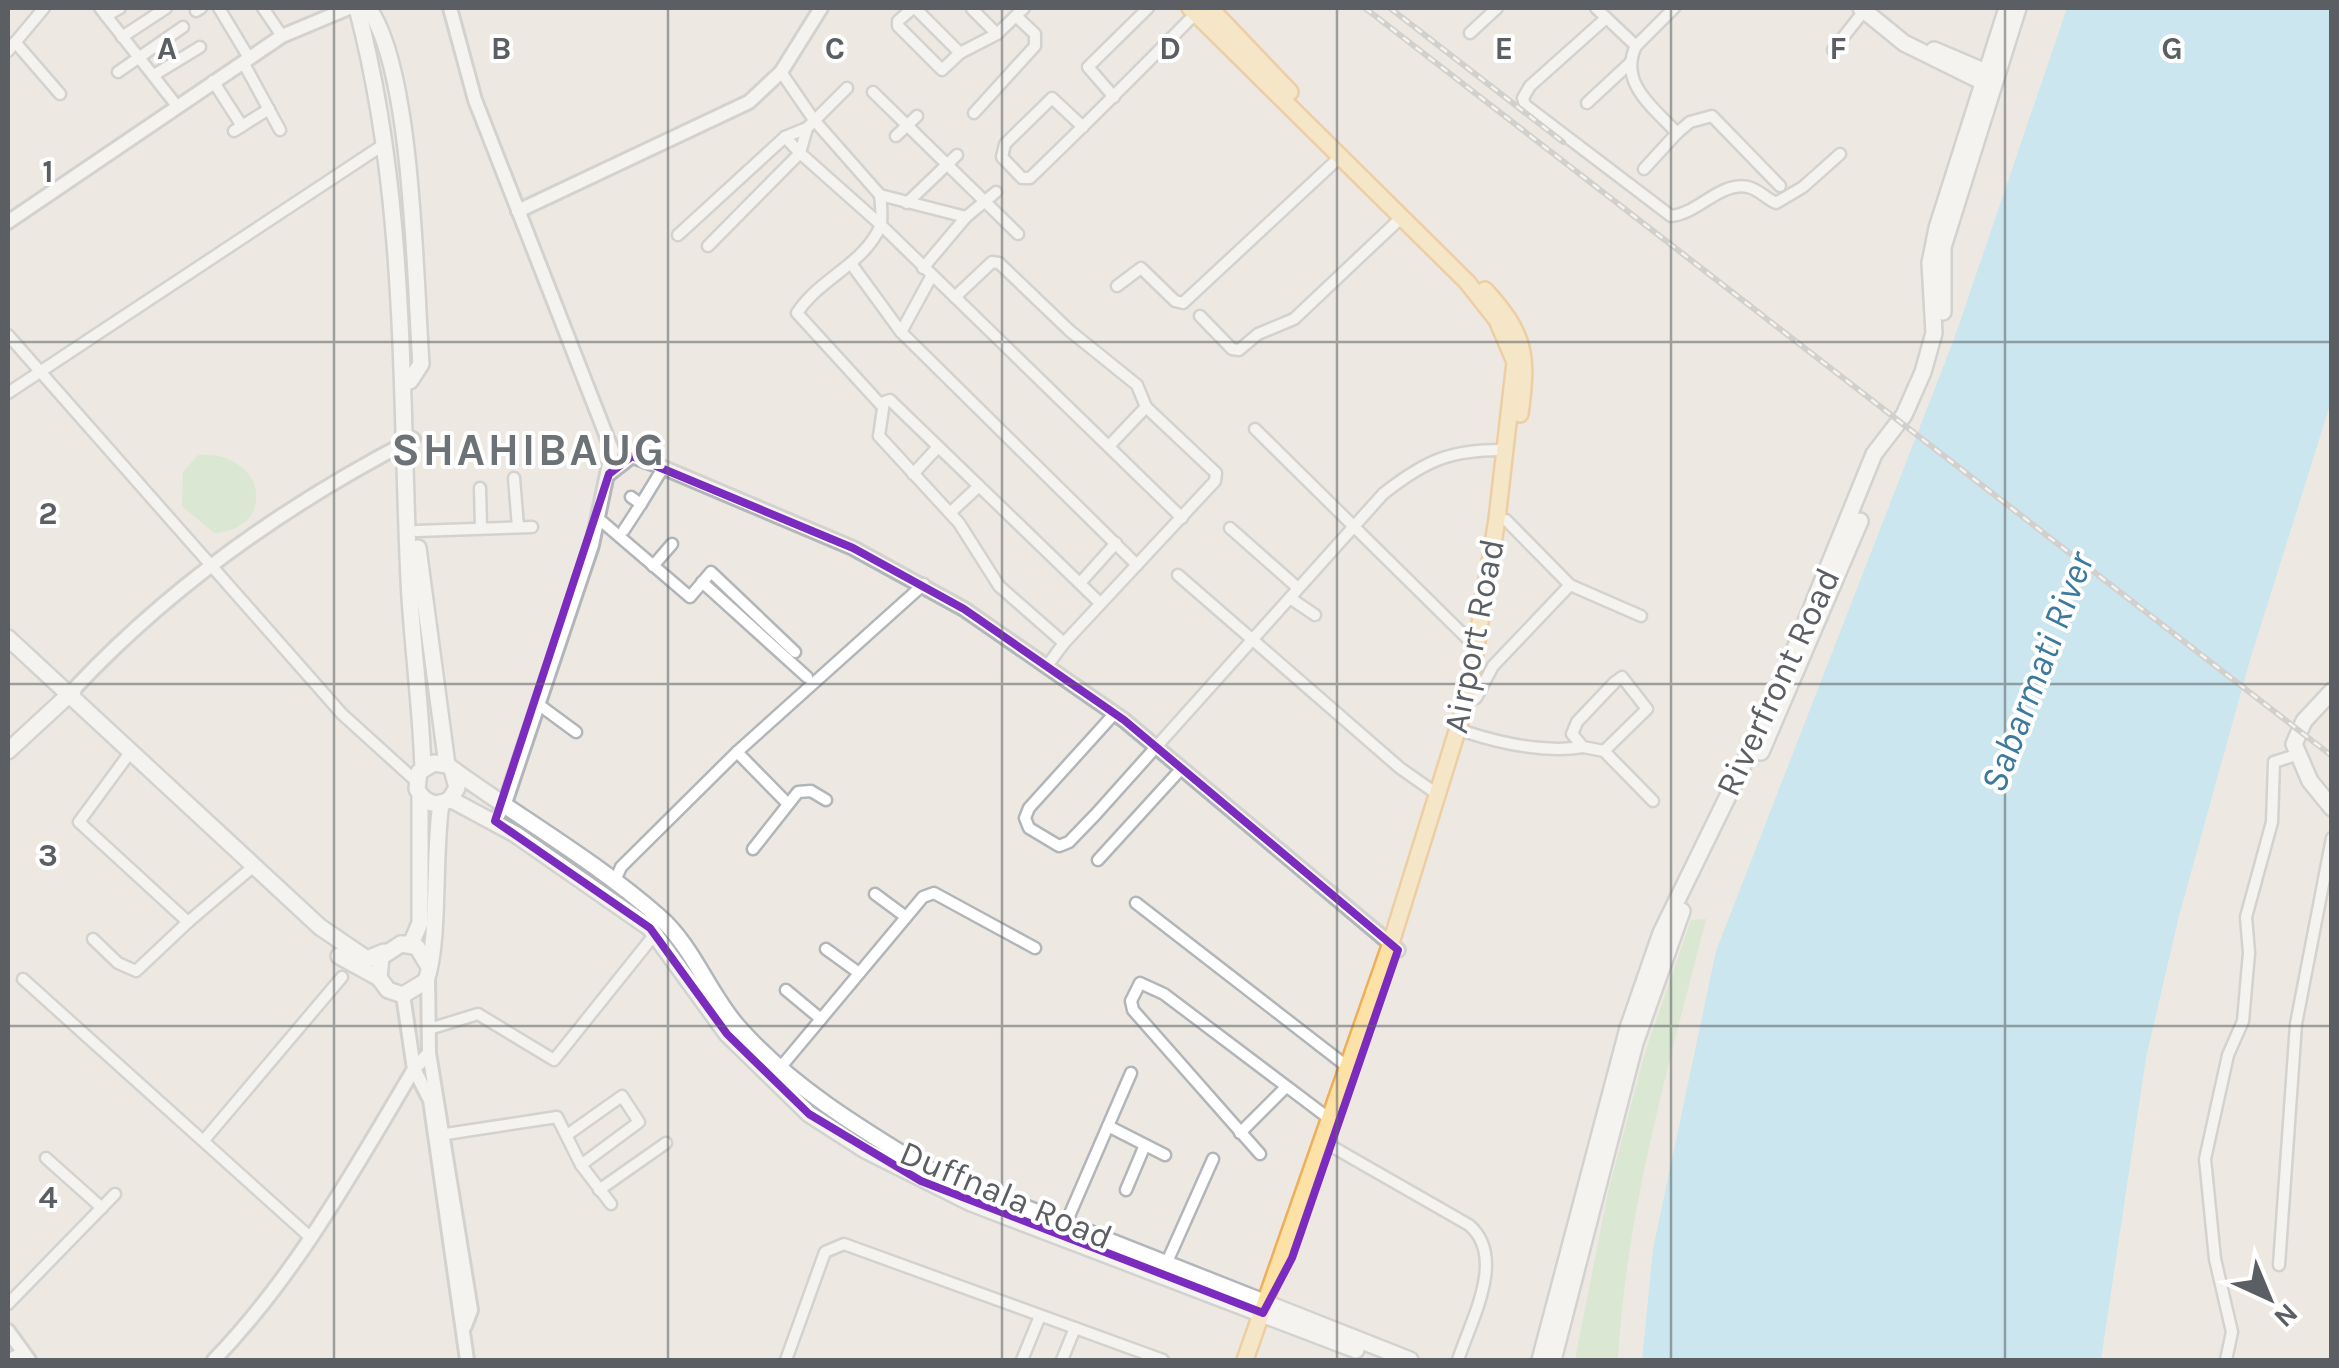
<svg xmlns="http://www.w3.org/2000/svg" width="2339" height="1368" font-family="Karla,sans-serif">
  <rect width="100%" height="100%" fill="#ede9e2"/>
  <g fill="#c4e4bf">
    <path d="M198 455C267 451 278 529 214 533L182 506 183 472Z"/>
    <path d="M1706 919C1669 1065 1626 1210 1618 1360H1575L1608 1192 1646 1049 1691 920Z"/>
  </g>
  <path fill="#a2e3fd" d="M2067 8H2332L2331 402 2250 660 2179 916 2146 1058 2101 1360H1642L1653 1249 1716 951 1954 339Z"/>
  <g fill="none" stroke-linecap="round" stroke-linejoin="round">
    <defs>
      <g id="minor">
        <path d="M100 8 177 106"/>
        <path d="M219 8 249 58"/>
        <path d="M263 8 282 36"/>
        <path d="M913 8 898 21V26L942 70 960 53 997 34 1024 8"/>
        <path d="M915 8 960 53"/>
        <path d="M1596 8 1636 46 1674 8"/>
        <path d="M972 9 997 34"/>
        <path d="M196 11 201 8"/>
        <path d="M106 16 120 8"/>
        <path d="M1605 19 1530 86 1523 98 1525 105 1671 216C1698 214 1720 181 1748 187 1758 189 1767 199 1776 203L1803 187 1840 154"/>
        <path d="M1470 33 1497 8"/>
        <path d="M122 37 166 8"/>
        <path d="M15 42 60 94"/>
        <path d="M1636 46C1618 83 1654 108 1677 133L1690 122 1712 116 1780 186"/>
        <path d="M1833 50 1864 11"/>
        <path d="M8 51 44 8"/>
        <path d="M243 62 280 130"/>
        <path d="M118 72 183 27"/>
        <path d="M781 72 814 120 880 195 966 217"/>
        <path d="M154 75 200 47"/>
        <path d="M213 81 242 126"/>
        <path d="M847 88 807 128 800 153 881 225 1182 518"/>
        <path d="M873 92 1018 234"/>
        <path d="M1114 97 1088 67 1148 8"/>
        <path d="M1587 103 1629 64"/>
        <path d="M974 113 1035 46V34L1016 16"/>
        <path d="M1083 127 1052 98 1005 144 1002 157 1022 178H1030C1086 124 1141 69 1196 13"/>
        <path d="M234 131 269 109"/>
        <path d="M896 136 917 116"/>
        <path d="M1644 169 1677 133"/>
        <path d="M880 195C881 204 883 219 880 227 863 265 820 278 797 313L882 406"/>
        <path d="M907 203 957 155"/>
        <path d="M678 235 785 137 807 128"/>
        <path d="M708 246 800 153 785 137"/>
        <path d="M852 265 901 332 1137 565"/>
        <path d="M923 268 966 217 996 192"/>
        <path d="M1117 286 1141 268 1175 301 1183 303 1341 156"/>
        <path d="M955 297 992 262 999 263 1070 331 1137 385 1146 407 1216 473 1215 481 1064 643"/>
        <path d="M1200 316 1232 349 1239 350 1258 334 1294 319 1402 217"/>
        <path d="M901 332 931 277"/>
        <path d="M8 335 342 714 417 782"/>
        <path d="M8 393 386 143"/>
        <path d="M1255 429 1477 648"/>
        <path d="M1109 446 1146 407"/>
        <path d="M913 474 938 447"/>
        <path d="M514 478 518 527"/>
        <path d="M480 488 481 528"/>
        <path d="M631 497 641 504 663 468"/>
        <path d="M950 513 979 486"/>
        <path d="M599 519 690 597 711 572 795 652"/>
        <path d="M1230 528 1298 588"/>
        <path d="M624 530 641 504"/>
        <path d="M417 531 532 527"/>
        <path d="M653 566 672 544"/>
        <path d="M1178 575 1400 768 1437 794"/>
        <path d="M702 582 807 677"/>
        <path d="M1080 583 1116 543"/>
        <path d="M1570 585 1641 616"/>
        <path d="M1290 598 1315 615"/>
        <path d="M1047 666 1064 643 999 586 959 523 879 436 884 402 890 400 1100 603"/>
        <path d="M1476 698 1493 666 1570 585 1506 520"/>
        <path d="M538 704 576 732"/>
        <path d="M1115 713 1029 808 1025 818 1029 828 1059 846 1069 842 1096 814 1383 494C1426 460 1451 449 1507 450"/>
        <path d="M1466 732C1503 744 1545 753 1583 747L1572 734 1577 722 1615 682 1622 677 1647 709 1604 751 1583 747"/>
        <path d="M1604 751 1653 801"/>
        <path d="M737 752 787 803"/>
        <path d="M126 758 79 822 188 922 248 871"/>
        <path d="M753 849 798 792 811 791 826 800"/>
        <path d="M1098 860 1182 768"/>
        <path d="M614 883 621 867 737 752 924 584"/>
        <path d="M875 894 906 917"/>
        <path d="M1136 903 1349 1068"/>
        <path d="M93 939 118 963 136 971 188 922"/>
        <path d="M826 949 859 973"/>
        <path d="M23 979 311 1238"/>
        <path d="M786 990 821 1019"/>
        <path d="M429 1029 478 1014 554 1060 655 934"/>
        <path d="M780 1068 923 897 934 893 1035 948"/>
        <path d="M1108 1126 1165 1155"/>
        <path d="M1240 1133 1286 1087"/>
        <path d="M446 1134 557 1117 581 1165 611 1204"/>
        <path d="M567 1135 622 1096 639 1122 581 1165"/>
        <path d="M205 1139 342 977"/>
        <path d="M1331 1146 1469 1225C1507 1257 1471 1320 1458 1360"/>
        <path d="M1260 1154 1133 1010 1131 1001 1140 983 1164 994 1331 1120"/>
        <path d="M46 1158 102 1208"/>
        <path d="M599 1190 666 1143"/>
        <path d="M1126 1190 1145 1145"/>
        <path d="M1066 1223 1131 1073"/>
        <path d="M1167 1262 1213 1159"/>
        <path d="M2279 1265 2296 1024 2332 838"/>
        <path d="M8 1304 115 1194"/>
        <path d="M8 1360 23 1352"/>
        <path d="M786 1360 825 1252 844 1244 1163 1360"/>
        <path d="M1022 1360 1040 1316"/>
        <path d="M1062 1360 1075 1328"/>
        <path d="M2226 1360 2232 1332 2215 1259 2205 1159 2228 1055 2243 1021 2249 953 2246 917 2272 822 2274 762 2296 755"/>
      </g>
      <g id="tertiary">
        <path d="M450 8 475 100 612 450 592 545 505 803 495 821"/>
        <path d="M518 211 749 102 781 72 821 8"/>
        <path d="M8 222 282 36 349 8"/>
        <path d="M609 474 632 456 657 465 853 548 964 609 1124 720 1398 950"/>
        <path d="M75 688C172 585 289 503 413 439"/>
        <path d="M428 973 429 1053 471 1310 465 1326"/>
        <path d="M403 995 414 1069 430 1100 467 1360"/>
        <path d="M8 1331 29 1360"/>
        <path d="M214 1360C296 1275 354 1170 414 1069L429 1053"/>
      </g>
      <g id="secondary">
        <path d="M357 8C407 198 400 384 409 580 412 643 421 705 423 769"/>
        <path d="M368 8C413 68 415 282 421 364L410 381"/>
        <path d="M1861 8 1904 43 1989 85"/>
        <path d="M1934 50 1995 76"/>
        <path d="M1943 312V247L2018 8"/>
        <path d="M418 548 447 765"/>
        <path d="M8 638 320 927 367 959 384 952"/>
        <path d="M2332 691 2304 721 2294 744 2310 781 2332 808"/>
        <path d="M8 751 73 691"/>
        <path d="M1761 752 1860 521"/>
        <path d="M452 769 457 788 450 799C437 808 424 803 417 789L419 772 434 763 447 765C516 816 593 859 658 916 693 946 708 993 738 1027 790 1086 861 1129 927 1169L1410 1360"/>
        <path d="M450 799 515 834 650 928 727 1034 809 1114 865 1150 971 1203 1356 1350"/>
        <path d="M401 944H411L420 923V795"/>
        <path d="M339 956 379 978"/>
        <path d="M428 965 417 947 401 944 381 957 379 978 388 990 403 995 426 981C440 940 433 854 441 804"/>
        <path d="M1540 1360 1628 1028 1661 933 1770 710 1874 454 1904 415 1923 372 1934 333 1930 263 1937 228 2007 8"/>
        <path d="M1553 1360 1635 1043 1682 911"/>
      </g>
      <g id="primary">
        <path d="M1190 8 1467 282 1497 320 1515 362 1497 519 1468 696 1390 946 1245 1360"/>
        <path d="M1210 8 1290 92"/>
        <path d="M1485 290C1526 335 1528 356 1520 414"/>
      </g>
    </defs>
    <use href="#minor" stroke="#b3b6b9" stroke-width="15"/>
    <use href="#tertiary" stroke="#b3b6b9" stroke-width="18"/>
    <use href="#secondary" stroke="#b2b6ba" stroke-width="20"/>
    <use href="#primary" stroke="#eeae5a" stroke-width="20"/>
    <use href="#minor" stroke="#fff" stroke-width="10"/>
    <use href="#tertiary" stroke="#fff" stroke-width="12"/>
    <use href="#secondary" stroke="#fff" stroke-width="15"/>
    <use href="#primary" stroke="#fde2a7" stroke-width="15"/>
    <defs>
      <g id="rail">
        <path d="M1365 8 2332 756"/>
        <path d="M1390 8 1563 142"/>
      </g>
    </defs>
    <use href="#rail" stroke="#b1b2b3" stroke-width="6"/>
    <use href="#rail" stroke="#fff" stroke-width="2.5" stroke-dasharray="8" stroke-linecap="butt"/>
  </g>
  <path d="M0 0H2339V1368H0ZM632 456 853 548 964 609 1124 720 1398 950 1292 1258 1263 1313 921 1181 809 1114 727 1034 650 928 495 821 609 474Z" fill="#ede9e2" fill-opacity=".55" fill-rule="evenodd"/>
  <path fill="none" stroke="#7b2cbf" stroke-width="8" stroke-linejoin="round" d="M632 456 853 548 964 609 1124 720 1398 950 1292 1258 1263 1313 921 1181 809 1114 727 1034 650 928 495 821 609 474Z"/>
  <path fill="none" stroke="#5b5f63" stroke-width="2.5" stroke-opacity="0.55" d="M334 8V1360M668 8V1360M1002 8V1360M1337 8V1360M1671 8V1360M2005 8V1360M8 342H2332M8 684H2332M8 1026H2332"/>
  <g text-anchor="middle" dominant-baseline="central" stroke-width="8" stroke-linejoin="round" paint-order="stroke">
    <g font-size="35" fill="#5b5f63" stroke="#fff">
      <text transform="translate(1474 636) rotate(-79)">Airport Road</text>
      <text transform="translate(1778 682) rotate(-65)">Riverfront Road</text>
      <text transform="translate(1006 1195) rotate(23)">Duffnala Road</text>
    </g>
    <g font-size="38" font-style="italic" fill="#3b7a9d" stroke="#fff">
      <text transform="translate(2037 672) rotate(-69)">Sabarmati River</text>
    </g>
    <g font-size="45" font-weight="bold" letter-spacing="2.5" fill="#6c7275" stroke="#fff">
      <text x="529" y="450">SHAHIBAUG</text>
    </g>
  </g>
  <g font-size="32" text-anchor="middle" font-weight="bold" fill="#5b5f63" stroke="#fff" stroke-width="8" stroke-linejoin="round" paint-order="stroke">
    <text x="167" y="59">A</text>
    <text x="501" y="59">B</text>
    <text x="835" y="59">C</text>
    <text x="1170" y="59">D</text>
    <text x="1504" y="59">E</text>
    <text x="1838" y="59">F</text>
    <text x="2172" y="59">G</text>
    <text x="48" y="182">1</text>
    <text x="48" y="524">2</text>
    <text x="48" y="866">3</text>
    <text x="48" y="1208">4</text>
  </g>
  <rect width="2339" height="1368" fill="none" stroke="#5b5f63" stroke-width="20"/>
  <g transform="translate(2269 1298) rotate(136)" stroke="#ffffff" stroke-width="8" paint-order="stroke">
  <path d="M0-8L18 38L0 25L-18 38Z" fill="#5b5f63"/>
  <text y="-15" font-size="28" font-weight="bold" text-anchor="middle" fill="#5b5f63">N</text>
  </g>
</svg>
